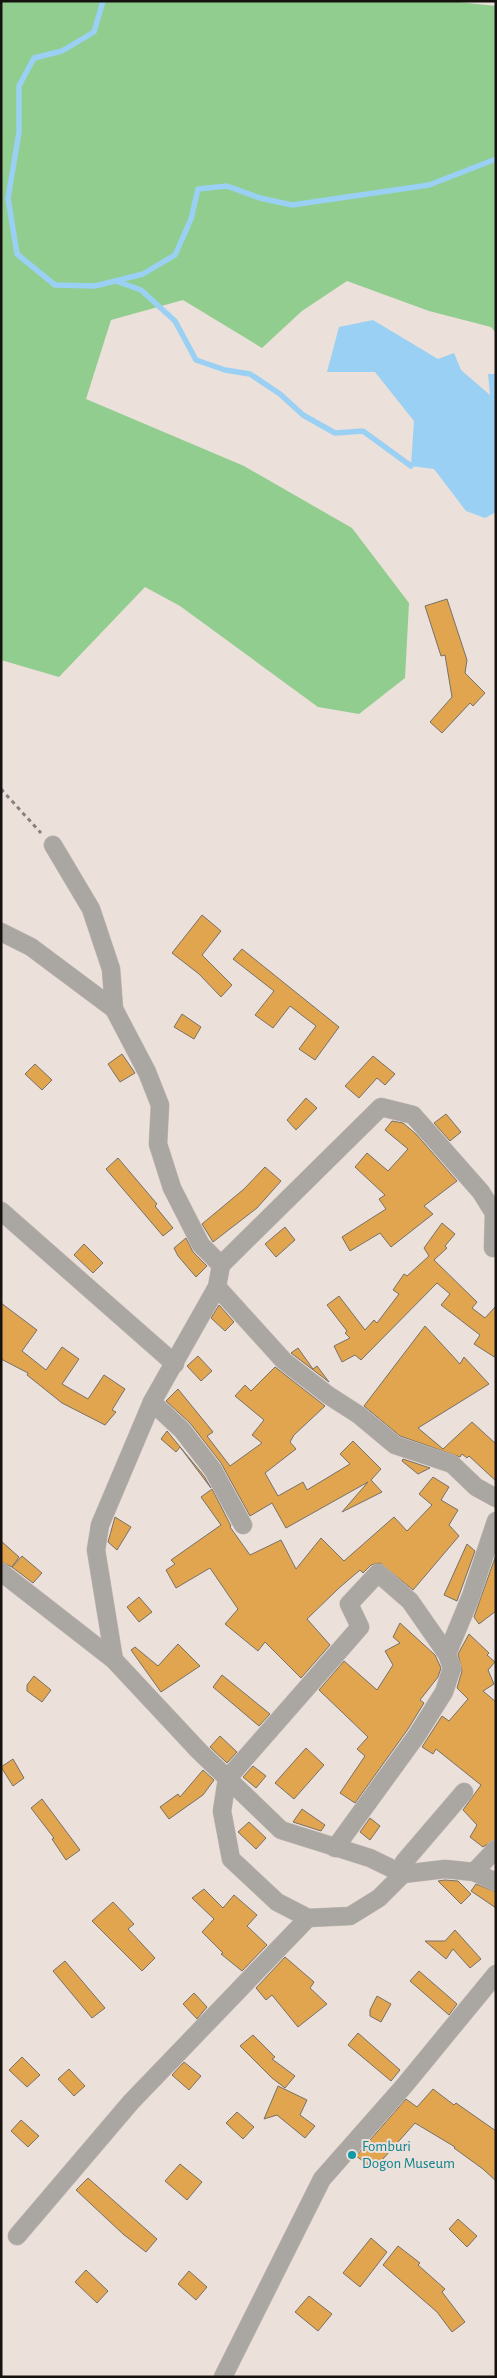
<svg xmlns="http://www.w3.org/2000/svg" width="497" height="2378" font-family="'Alegreya Sans',sans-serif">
  <rect width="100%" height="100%" fill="#ece0da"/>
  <path fill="#91cd8e" d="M1 1H449L496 6V333L491 327 429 311 347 281 302 311 262 348 183 300 111 320 86 399 244 466 352 528 409 603 405 678 359 714 318 707 180 606 145 587 59 677 1 660Z"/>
  <path fill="#9ad0f3" d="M373 320 438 359 454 353 461 370 490 395 488 374H496V512L485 518 466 511 434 469 411 466 414 421 375 372H327L339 327Z"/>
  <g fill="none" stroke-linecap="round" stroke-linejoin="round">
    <g stroke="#9ad0f3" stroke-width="5.5">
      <path d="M103 1 94 32 62 51 34 58 19 86V132L8 198 17 254 55 285 95 286 143 274 175 255 191 219 198 189 227 186 260 198 292 205 429 185 496 159"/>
      <path d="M116 281 141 290 175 321 196 360 225 370 250 374 280 394 303 415 335 433 363 431 411 466"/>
    </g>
  </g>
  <g fill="#e0a54e" stroke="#777168">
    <path d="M447 599 467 660 465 673 485 693 473 706 470 703 442 733 430 722 452 697 445 655 441 656 425 606Z"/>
    <path d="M202 915 221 931 202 955 232 985 221 997 199 974 172 953Z"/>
    <path d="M242 949 339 1027 315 1060 299 1049 316 1026 290 1006 273 1028 255 1015 274 991 233 959Z"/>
    <path d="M182 1014 201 1027 194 1039 174 1027Z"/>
    <path d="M122 1054 135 1073 120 1082 108 1064Z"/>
    <path d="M373 1056 395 1074 385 1085 377 1078 359 1098 345 1086Z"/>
    <path d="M35 1064 52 1080 42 1090 25 1074Z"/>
    <path d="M306 1098 317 1108 296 1130 287 1120Z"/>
    <path d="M446 1114 461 1132 450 1141 434 1123Z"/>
    <path d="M392 1121 403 1123 416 1134 457 1181 424 1206 433 1214 391 1247 380 1233 350 1251 342 1237 386 1209 379 1199 385 1195 355 1167 367 1153 388 1171 408 1149 385 1130Z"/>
    <path d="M118 1158 157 1204 155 1206 173 1228 163 1236 106 1169Z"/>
    <path d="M265 1167 281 1181 257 1208 213 1242 202 1224 244 1189Z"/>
    <path d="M442 1223 455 1234 445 1246 447 1248 434 1260 477 1302 472 1308 485 1318 496 1306V1358L474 1344 480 1335 441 1305 450 1294 437 1283 361 1360 355 1355 342 1362 334 1346 350 1338 345 1333 347 1331 327 1305 339 1296 365 1330 374 1320 377 1323 399 1294 393 1290 404 1274 407 1276 429 1256 424 1248Z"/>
    <path d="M285 1227 295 1240 276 1257 265 1244Z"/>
    <path d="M186 1238 193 1252 207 1266 196 1277 178 1256 174 1248Z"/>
    <path d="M84 1244 103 1263 93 1273 74 1255Z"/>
    <path d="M1 1303 37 1330 22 1351 46 1370 62 1347 79 1359 62 1384 88 1399 104 1375 125 1389 112 1410 116 1412 105 1425 62 1403 27 1375 28 1373 1 1359Z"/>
    <path d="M219 1305 234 1322 225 1331 211 1318Z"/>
    <path d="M425 1326 460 1364 464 1357 489 1384 418 1428 443 1449 472 1422 496 1444V1481L469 1456 467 1458 462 1454 460 1457 400 1436 364 1406Z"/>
    <path d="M298 1348 313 1369 317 1366 329 1382 291 1353Z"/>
    <path d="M198 1356 212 1371 201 1381 187 1366Z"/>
    <path d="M275 1367 325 1406 294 1435 290 1442 296 1449 265 1473 278 1496 303 1482 307 1490 350 1464 340 1454 353 1441 381 1469 371 1480 382 1492 342 1512 368 1482 286 1528 272 1503 250 1516 221 1463 190 1423 166 1401 178 1389 213 1432 207 1436 230 1466 262 1443 252 1435 264 1420 235 1396 245 1385 251 1391Z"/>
    <path d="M167 1431 204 1476 211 1488 180 1447 176 1452 161 1439Z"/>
    <path d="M403 1459 430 1468 418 1474 402 1461Z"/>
    <path d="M433 1477 449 1487 441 1500 458 1510 449 1525 459 1536 413 1590 380 1563 371 1565 363 1573 360 1570 339 1588 307 1619 330 1645 301 1678 265 1642 258 1651 225 1624 238 1609 210 1568 176 1588 166 1570 175 1564 171 1560 221 1525 201 1497 212 1489 231 1526 230 1527 250 1555 281 1540 296 1569 321 1538 344 1561 394 1517 407 1531 432 1505 419 1494Z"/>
    <path d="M115 1517 131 1527 117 1550 108 1542Z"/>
    <path d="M1 1541 19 1557 12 1567 1 1562Z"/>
    <path d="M467 1544 475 1551 457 1601 444 1595Z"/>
    <path d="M496 1555V1611L479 1624 474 1617Z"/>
    <path d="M22 1556 42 1573 33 1583 12 1567Z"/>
    <path d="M139 1597 152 1612 139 1622 127 1607Z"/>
    <path d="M400 1623 435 1655 441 1668 438 1677 420 1700 424 1703 408 1729 355 1803 340 1793 365 1756 357 1749 368 1737 319 1690 344 1661 377 1690 393 1665 385 1651 400 1643 393 1637Z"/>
    <path d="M469 1634 489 1653 487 1655 495 1662 488 1670 494 1684 483 1691 496 1702V1839L483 1847 470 1837 477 1825 463 1810 481 1785 436 1749 433 1754 422 1747 442 1716 449 1721 468 1699 457 1688 462 1671 458 1654Z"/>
    <path d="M178 1644 200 1666 161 1692 131 1650 135 1647 158 1666Z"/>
    <path d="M222 1675 270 1714 259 1726 213 1687Z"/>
    <path d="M34 1676 51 1690 42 1702 27 1691V1685Z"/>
    <path d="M220 1736 237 1752 227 1763 210 1747Z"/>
    <path d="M306 1748 324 1765 294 1799 275 1783Z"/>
    <path d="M13 1759 24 1778 13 1786 1 1767Z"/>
    <path d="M253 1766 266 1776 256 1788 243 1777Z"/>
    <path d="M203 1770 214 1780 203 1795 169 1819 160 1807 178 1794 180 1797Z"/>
    <path d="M42 1799 80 1850 66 1860 52 1839 54 1838 31 1808Z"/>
    <path d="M302 1809 325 1825 321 1831 293 1822Z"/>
    <path d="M370 1818 380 1826 370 1840 360 1832Z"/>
    <path d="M249 1822 266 1838 256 1849 238 1832Z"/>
    <path d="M445 1880 458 1881 471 1894 461 1904 438 1881Z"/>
    <path d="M476 1884 496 1892V1908L471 1891Z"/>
    <path d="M204 1889 223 1908 234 1895 257 1915 247 1926 267 1945 242 1971 221 1954 223 1953 202 1932 214 1919 192 1898Z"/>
    <path d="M113 1902 134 1924 128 1929 155 1958 142 1971 92 1921Z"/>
    <path d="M455 1930 481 1959 470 1968 453 1949 446 1959 425 1941H445Z"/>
    <path d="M285 1957 314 1982 310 1988 327 2004 298 2027 272 1995 266 2000 256 1988Z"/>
    <path d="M65 1961 105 2008 92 2018 53 1971Z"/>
    <path d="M419 1971 457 2004 449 2015 410 1981Z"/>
    <path d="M194 1993 207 2007 197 2019 183 2004Z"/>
    <path d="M377 1996 391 2004 381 2022 370 2016V2010Z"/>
    <path d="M358 2033 400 2070 391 2081 348 2045Z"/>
    <path d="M253 2035 275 2057 272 2059 295 2076 285 2088 272 2078 240 2046Z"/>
    <path d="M22 2057 40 2075 27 2087 9 2070Z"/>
    <path d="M184 2062 201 2076 189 2090 172 2075Z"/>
    <path d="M69 2069 85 2086 74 2096 58 2079Z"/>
    <path d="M278 2086 307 2100 300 2115 315 2126 305 2138 277 2115 264 2119Z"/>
    <path d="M433 2089 454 2105 456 2103 496 2131V2181L483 2169 454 2148 455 2147 415 2123 374 2169 356 2156 406 2099 417 2107Z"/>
    <path d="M237 2112 254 2127 243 2139 226 2123Z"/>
    <path d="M21 2120 39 2136 28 2147 11 2131Z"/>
    <path d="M180 2164 202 2182 187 2200 165 2181Z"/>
    <path d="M88 2178 157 2239 146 2252 123 2234 76 2190Z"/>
    <path d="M458 2219 477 2236 467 2247 449 2229Z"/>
    <path d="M371 2238 387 2252 360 2287 343 2273Z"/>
    <path d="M398 2246 420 2263 418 2265 445 2289 442 2292 465 2322 452 2332 437 2312 383 2265Z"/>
    <path d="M86 2270 108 2291 97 2303 75 2282Z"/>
    <path d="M189 2271 207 2287 196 2300 178 2284Z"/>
    <path d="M309 2296 332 2314 318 2331 295 2312Z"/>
  </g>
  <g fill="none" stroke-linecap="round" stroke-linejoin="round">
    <defs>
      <g id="street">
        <path d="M53 845 91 909 111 969 114 1009 147 1072 160 1105 158 1144 172 1188 201 1245 221 1265"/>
        <path d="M1 932 31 947 114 1009"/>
        <path d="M1 1211 175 1364"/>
        <path d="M217 1287 284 1361 328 1395 359 1415 395 1445 452 1464 476 1487 496 1498"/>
        <path d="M152 1402 182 1430 213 1470 243 1525"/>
        <path d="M1 1572 114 1660 199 1751 281 1830 370 1858 403 1874 445 1869 474 1872 496 1882"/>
        <path d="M447 1654 410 1601 378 1573 349 1604 360 1627 227 1779 222 1811 231 1859 277 1902 308 1918 350 1916 379 1898 403 1874 404 1862 464 1792"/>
        <path d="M114 1660 96 1550 100 1525 152 1402 217 1287 221 1265 381 1107 413 1115 481 1192 494 1213 493 1248"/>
        <path d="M335 1848 417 1735 444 1692 452 1668 447 1654 471 1596 496 1521"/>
        <path d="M474 1872 496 1849"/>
        <path d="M17 2236 131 2102 308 1918"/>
        <path d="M223 2377 322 2179 404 2086 496 1974"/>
      </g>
    </defs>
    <use href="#street" stroke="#c5bbb5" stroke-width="19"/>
    <path stroke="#88807b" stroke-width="3" stroke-dasharray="4 4" stroke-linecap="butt" d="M1 789 41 833"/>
    <use href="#street" stroke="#aaa7a3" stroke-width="18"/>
  </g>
  <circle fill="#0f9aa8" stroke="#ece0da" stroke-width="2" cx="352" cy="2155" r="5"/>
  <g text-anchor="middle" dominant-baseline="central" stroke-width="4" stroke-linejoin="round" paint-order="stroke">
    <g font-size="15" fill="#0d838f" stroke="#ece0da" text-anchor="start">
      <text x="362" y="2146">Fomburi<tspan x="362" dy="17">Dogon Museum</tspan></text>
    </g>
  </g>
  <rect width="497" height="2378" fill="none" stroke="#15120f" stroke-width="5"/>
</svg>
